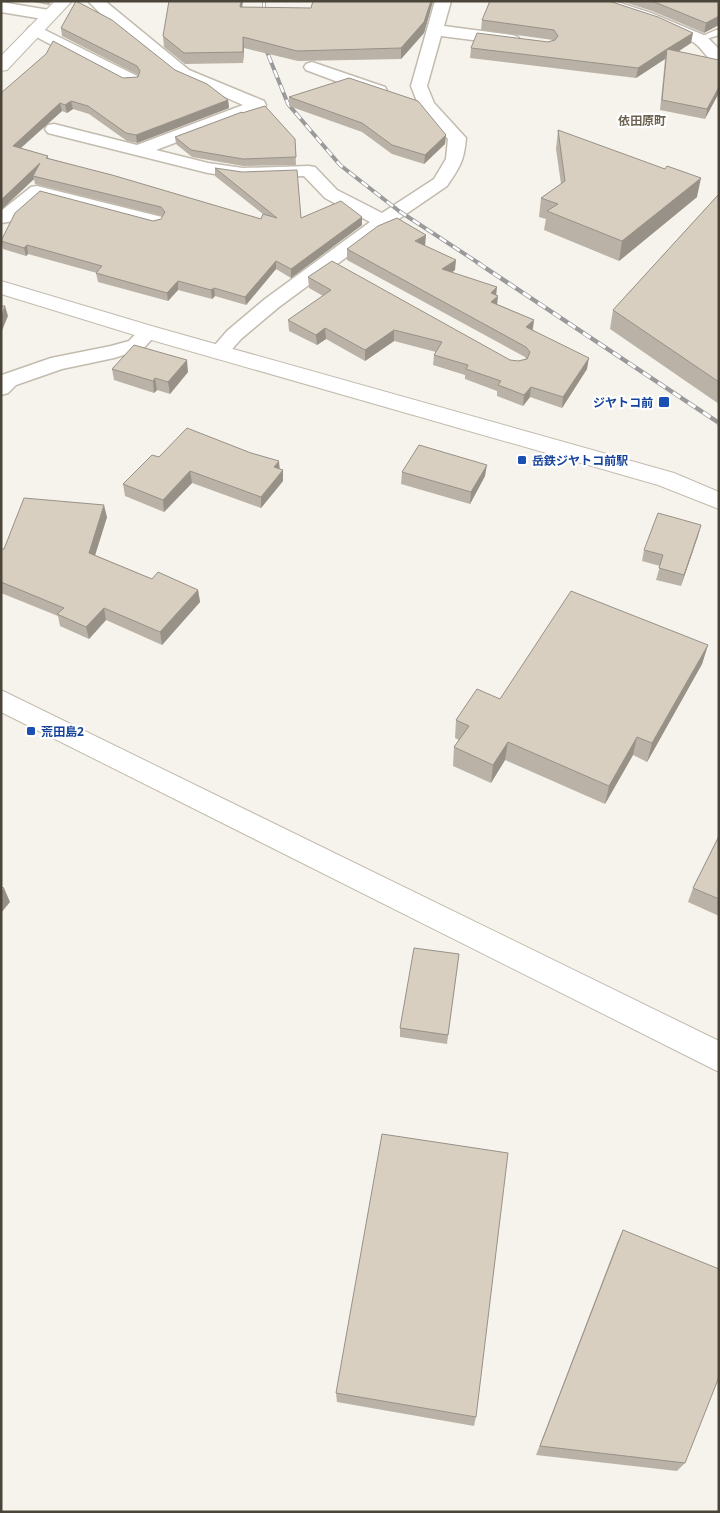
<svg xmlns="http://www.w3.org/2000/svg" width="720" height="1513" font-family="'Open Sans','Noto Sans JP',sans-serif">
  <rect width="100%" height="100%" fill="#f6f3ec"/>
  <g fill="none" stroke-linecap="round" stroke-linejoin="round">
    <defs>
      <path id="service" d="M716 30H719V35L700 41 696 39Z"/>
      <g id="minor">
        <path d="M88 1H105L189 70 264 101 266 105 264 109 156 150 208 163 243 168 309 166 315 167 337 190 382 213 434 179 446 159 448 139 420 109 411 86 435 1H451L444 26 512 35 518 37 520 40 518 43 512 45 441 36 427 86 434 103 466 138C464 161 460 167 447 186L390 225 279 307 241 339 226 356 219 358 212 356 209 352 227 331 265 299 370 222 325 198 304 176 243 178 208 173 48 133 45 129 48 125 54 124 137 145 243 105 177 76 109 22Z"/>
        <path d="M589 1H614L651 13 706 36 719 49V64C707 61 703 48 693 42 664 25 624 14 592 4Z"/>
        <path d="M1 2 49 10 55 12 57 15 55 18 49 20 1 12Z"/>
        <path d="M35 25 137 76 139 80 137 84H125L29 33 27 30 29 27Z"/>
        <path d="M312 62 385 87 387 91 385 95H373L306 70 304 67 306 64Z"/>
        <path d="M37 186 162 217 164 221 162 225 155 227 41 197 14 221 1 223V211L31 187Z"/>
        <path d="M148 326 155 328 158 332 143 349 114 358 62 369 16 385 8 393 1 395 2 375 51 358 111 346 129 341 141 328Z"/>
      </g>
      <g id="tertiary">
        <path d="M55 1H72L7 70 1 71V56Z"/>
        <path d="M1 281 155 327 674 473 719 492V509L658 485 141 337 1 294Z"/>
        <path d="M1 690 719 1041V1072L1 712Z"/>
      </g>
    </defs>
    <use href="#service" stroke="#c2bbae" stroke-width="3"/>
    <use href="#minor" stroke="#c2bbae" stroke-width="3"/>
    <use href="#tertiary" stroke="#c2bbae" stroke-width="2"/>
    <use href="#service" fill="#fff" fill-rule="evenodd"/>
    <use href="#minor" fill="#fff" fill-rule="evenodd"/>
    <use href="#tertiary" fill="#fff" fill-rule="evenodd"/>
    <defs>
      <g id="rail-far1">
        <path d="M264 1V20"/>
        <path d="M264 40 265 47 288 104 340 165 399 211 480 264"/>
      </g>
      <path id="rail" d="M478 263 719 423"/>
    </defs>
    <use href="#rail-far1" stroke="#9a9a9a" stroke-width="4"/>
    <use href="#rail" stroke="#9a9a9a" stroke-width="4.5"/>
    <use href="#rail-far1" stroke="#fff" stroke-width="2.5" stroke-dasharray="8" stroke-linecap="butt"/>
    <use href="#rail" stroke="#fff" stroke-width="3" stroke-dasharray="9" stroke-linecap="butt"/>
  </g>
  <g fill="#bab2a6">
    <path d="M28 1H52L49 5Z"/>
    <path d="M313 1H433L424 33 401 59 298 61 244 48 243 63 185 64 164 47 163 36 242 7 311 8Z"/>
    <path d="M621 1H719L704 33 652 11Z"/>
    <path d="M482 20 691 43 678 52 719 60 705 119 660 110 665 59 636 78 470 58 471 48 548 42 553 40 481 30Z"/>
    <path d="M61 28 175 70 228 100 229 108 137 143 127 141 89 114 73 109 67 113 62 111 21 148 48 156V158L261 219 263 214 215 176V168L301 218 362 217V225L291 278 276 269 246 305 215 296 212 299 178 290 168 301 98 282 96 273H97L28 254 26 256 3 249 1 240 153 221 161 219 163 216 35 184 34 179 1 210V93L123 78 138 77V75L62 36Z"/>
    <path d="M289 97 446 135 445 144 424 164 392 154 362 132 289 106Z"/>
    <path d="M242 113 295 139 296 165 243 166 192 157 176 144 175 137Z"/>
    <path d="M558 130 697 197 619 261 544 230 546 219 539 217 541 198 561 184 556 149Z"/>
    <path d="M719 194V404L610 329 613 310Z"/>
    <path d="M425 246 455 270 452 272 497 295V304L534 320 533 330 587 369 562 408 530 397 523 406 497 396V391L465 379V375L433 365 434 355 436 352 394 341 365 361 326 339 317 345 289 331 288 320 323 296 309 288 308 277 510 360 518 361 526 359 525 357 347 260V249Z"/>
    <path d="M112 369 188 372 170 394 157 390 154 393 114 380Z"/>
    <path d="M159 457 279 469 283 470V481L261 508 192 483 164 512 125 496 123 484Z"/>
    <path d="M402 472 485 476 470 504 401 484Z"/>
    <path d="M107 517 95 555 152 579 198 590 200 602 162 645 106 620 89 639 60 626 58 616 1 593V549H4Z"/>
    <path d="M701 525 698 536 681 586 656 580 660 566 642 561 644 550Z"/>
    <path d="M708 645 702 664 647 762 633 755 605 804 505 760 491 783 453 766 454 747 459 740 455 738 456 720 500 699Z"/>
    <path d="M719 836V916L688 902 693 888Z"/>
    <path d="M459 954 447 1044 400 1037V1028Z"/>
    <path d="M623 1230 685 1463 677 1471 536 1455 617 1243Z"/>
    <path d="M336 1393 476 1417 474 1426 337 1402Z"/>
  </g>
  <g fill="#979187">
    <path d="M241 1H243L241 18 240 7Z"/>
    <path d="M431 1H433L424 33 401 59V48Z"/>
    <path d="M719 16V25L704 33 706 23Z"/>
    <path d="M693 33 691 43 666 59 667 49Z"/>
    <path d="M243 37 244 48 243 63Z"/>
    <path d="M667 49 665 59 636 78 638 68Z"/>
    <path d="M719 87V93L705 119 707 109Z"/>
    <path d="M228 100 229 108 137 143 136 135Z"/>
    <path d="M71 101 73 109 67 113 65 105Z"/>
    <path d="M60 103 62 111 14 154 13 146Z"/>
    <path d="M446 135 445 144 424 164 425 155Z"/>
    <path d="M40 163 33 176 34 179 1 210V200Z"/>
    <path d="M701 178 697 197 619 261 622 241Z"/>
    <path d="M362 217V225L291 278V269Z"/>
    <path d="M426 235 425 246 415 241Z"/>
    <path d="M27 245 28 254 26 256 24 248Z"/>
    <path d="M456 260 455 270 442 280V269Z"/>
    <path d="M276 261V269L246 305 245 297Z"/>
    <path d="M178 281V290L168 301 167 293Z"/>
    <path d="M497 287 496 297 498 296 497 306 490 312 491 293Z"/>
    <path d="M214 288 215 296 212 299 211 290Z"/>
    <path d="M5 306 8 316 1 333V317Z"/>
    <path d="M534 320 532 331 526 327Z"/>
    <path d="M325 328 326 339 317 345 316 335Z"/>
    <path d="M394 330V341L365 361V350Z"/>
    <path d="M589 358 587 369 562 408 563 397Z"/>
    <path d="M187 360 188 372 170 394 168 382Z"/>
    <path d="M155 378 157 390 154 393 153 381Z"/>
    <path d="M531 387 530 397 523 406 524 395Z"/>
    <path d="M279 461 280 472 274 467Z"/>
    <path d="M487 465 485 476 470 504 471 492Z"/>
    <path d="M283 470V481L261 508V497Z"/>
    <path d="M190 471 192 483 164 512 163 500Z"/>
    <path d="M104 505 107 517 92 565 89 553Z"/>
    <path d="M701 525 698 536 681 586 684 575Z"/>
    <path d="M198 590 200 602 162 645 160 632Z"/>
    <path d="M104 608 106 620 89 639 86 627Z"/>
    <path d="M708 645 702 664 647 762 652 743Z"/>
    <path d="M637 737 633 755 605 804 609 786Z"/>
    <path d="M508 742 505 760 491 783 493 765Z"/>
    <path d="M4 888 10 902 1 913V892Z"/>
  </g>
  <g fill="#d8cfc1" stroke="#979187">
    <path d="M76 1 112 20 175 70 207 84 228 100 136 135 126 133 88 106 71 101 65 105 60 103 13 146 48 156 46 158 112 175 261 219 263 214 277 218 215 168 242 172 297 170 301 218 341 201 362 217 291 269 276 261 245 297 214 288 211 290 178 281 167 293 96 273 102 266 27 245 24 248 1 241 15 213 40 191 153 221 161 219 165 212 161 207 33 176 40 163 1 200V93L46 54 53 41 123 78 138 77 140 71 137 66 61 28Z"/>
    <path d="M169 1H241L240 7 311 8 313 1H431L424 22 401 48 297 51 243 37V52L184 53 163 36Z"/>
    <path d="M490 1H609L658 17 693 33 667 49 719 60V87L707 109 662 100 667 49 638 68 471 48 477 33 548 42 555 40 558 36 554 30 482 20Z"/>
    <path d="M652 1H719V16L706 23Z"/>
    <path d="M349 78 418 101 446 135 425 155 392 145 362 123 289 97Z"/>
    <path d="M265 106 295 139 296 157 243 159 191 150 175 137 242 112V113Z"/>
    <path d="M558 130 665 169 667 166 701 178 622 241 547 211 558 204 541 198 565 181Z"/>
    <path d="M719 194V382L613 310Z"/>
    <path d="M397 218 426 235 415 241 456 260 442 269 497 287 491 293 498 296 491 302 534 320 526 327 589 358 563 397 531 387 524 395 498 385 501 381 466 369 468 365 434 355 442 342 394 330 365 350 325 328 316 335 288 320 331 290 308 277 332 261 510 360 518 361 527 359 530 352 526 347 347 249 378 226Z"/>
    <path d="M1 306H5L1 317Z"/>
    <path d="M134 345 187 360 168 382 155 378 153 381 112 369Z"/>
    <path d="M187 428 251 453 279 461 274 467 283 470 261 497 190 471 163 500 123 484 152 455 159 457Z"/>
    <path d="M419 445 487 465 471 492 402 472Z"/>
    <path d="M24 498 104 505 89 553 152 579 158 572 198 590 160 632 104 608 86 627 57 614 64 608 1 582V549H4Z"/>
    <path d="M658 513 701 525 684 575 659 568 663 555 644 550Z"/>
    <path d="M571 591 708 645 652 743 637 737 609 786 508 742 493 765 454 747 469 726 456 720 477 689 500 699Z"/>
    <path d="M719 836V899L693 888Z"/>
    <path d="M1 887 4 888 1 892Z"/>
    <path d="M414 948 459 954 448 1035 400 1028Z"/>
    <path d="M382 1134 508 1153 476 1417 336 1393Z"/>
    <path d="M623 1230 719 1269V1377L685 1463 540 1446Z"/>
  </g>
  <g fill="#1a4fb4" stroke="#fff" stroke-width="2">
    <rect x="658" y="396" width="12" height="12" rx="2.5"/>
    <rect x="517" y="455" width="10" height="10" rx="2.5"/>
    <rect x="26" y="726" width="10" height="10" rx="2.5"/>
  </g>
  <g text-anchor="middle" dominant-baseline="central" stroke-width="4.5" stroke-linejoin="round" paint-order="stroke">
    <g font-size="12" font-weight="bold" fill="#6e6250" stroke="#fff">
      <text x="642" y="120">依田原町</text>
    </g>
    <g font-size="12" font-weight="bold" fill="#164399" stroke="#fff" text-anchor="start">
      <text x="653" y="402" text-anchor="end">ジヤトコ前</text>
      <text x="532" y="460">岳鉄ジヤトコ前駅</text>
      <text x="41" y="731">荒田島2</text>
    </g>
  </g>
  <rect width="720" height="1513" fill="none" stroke="#4b4439" stroke-width="5"/>
</svg>
